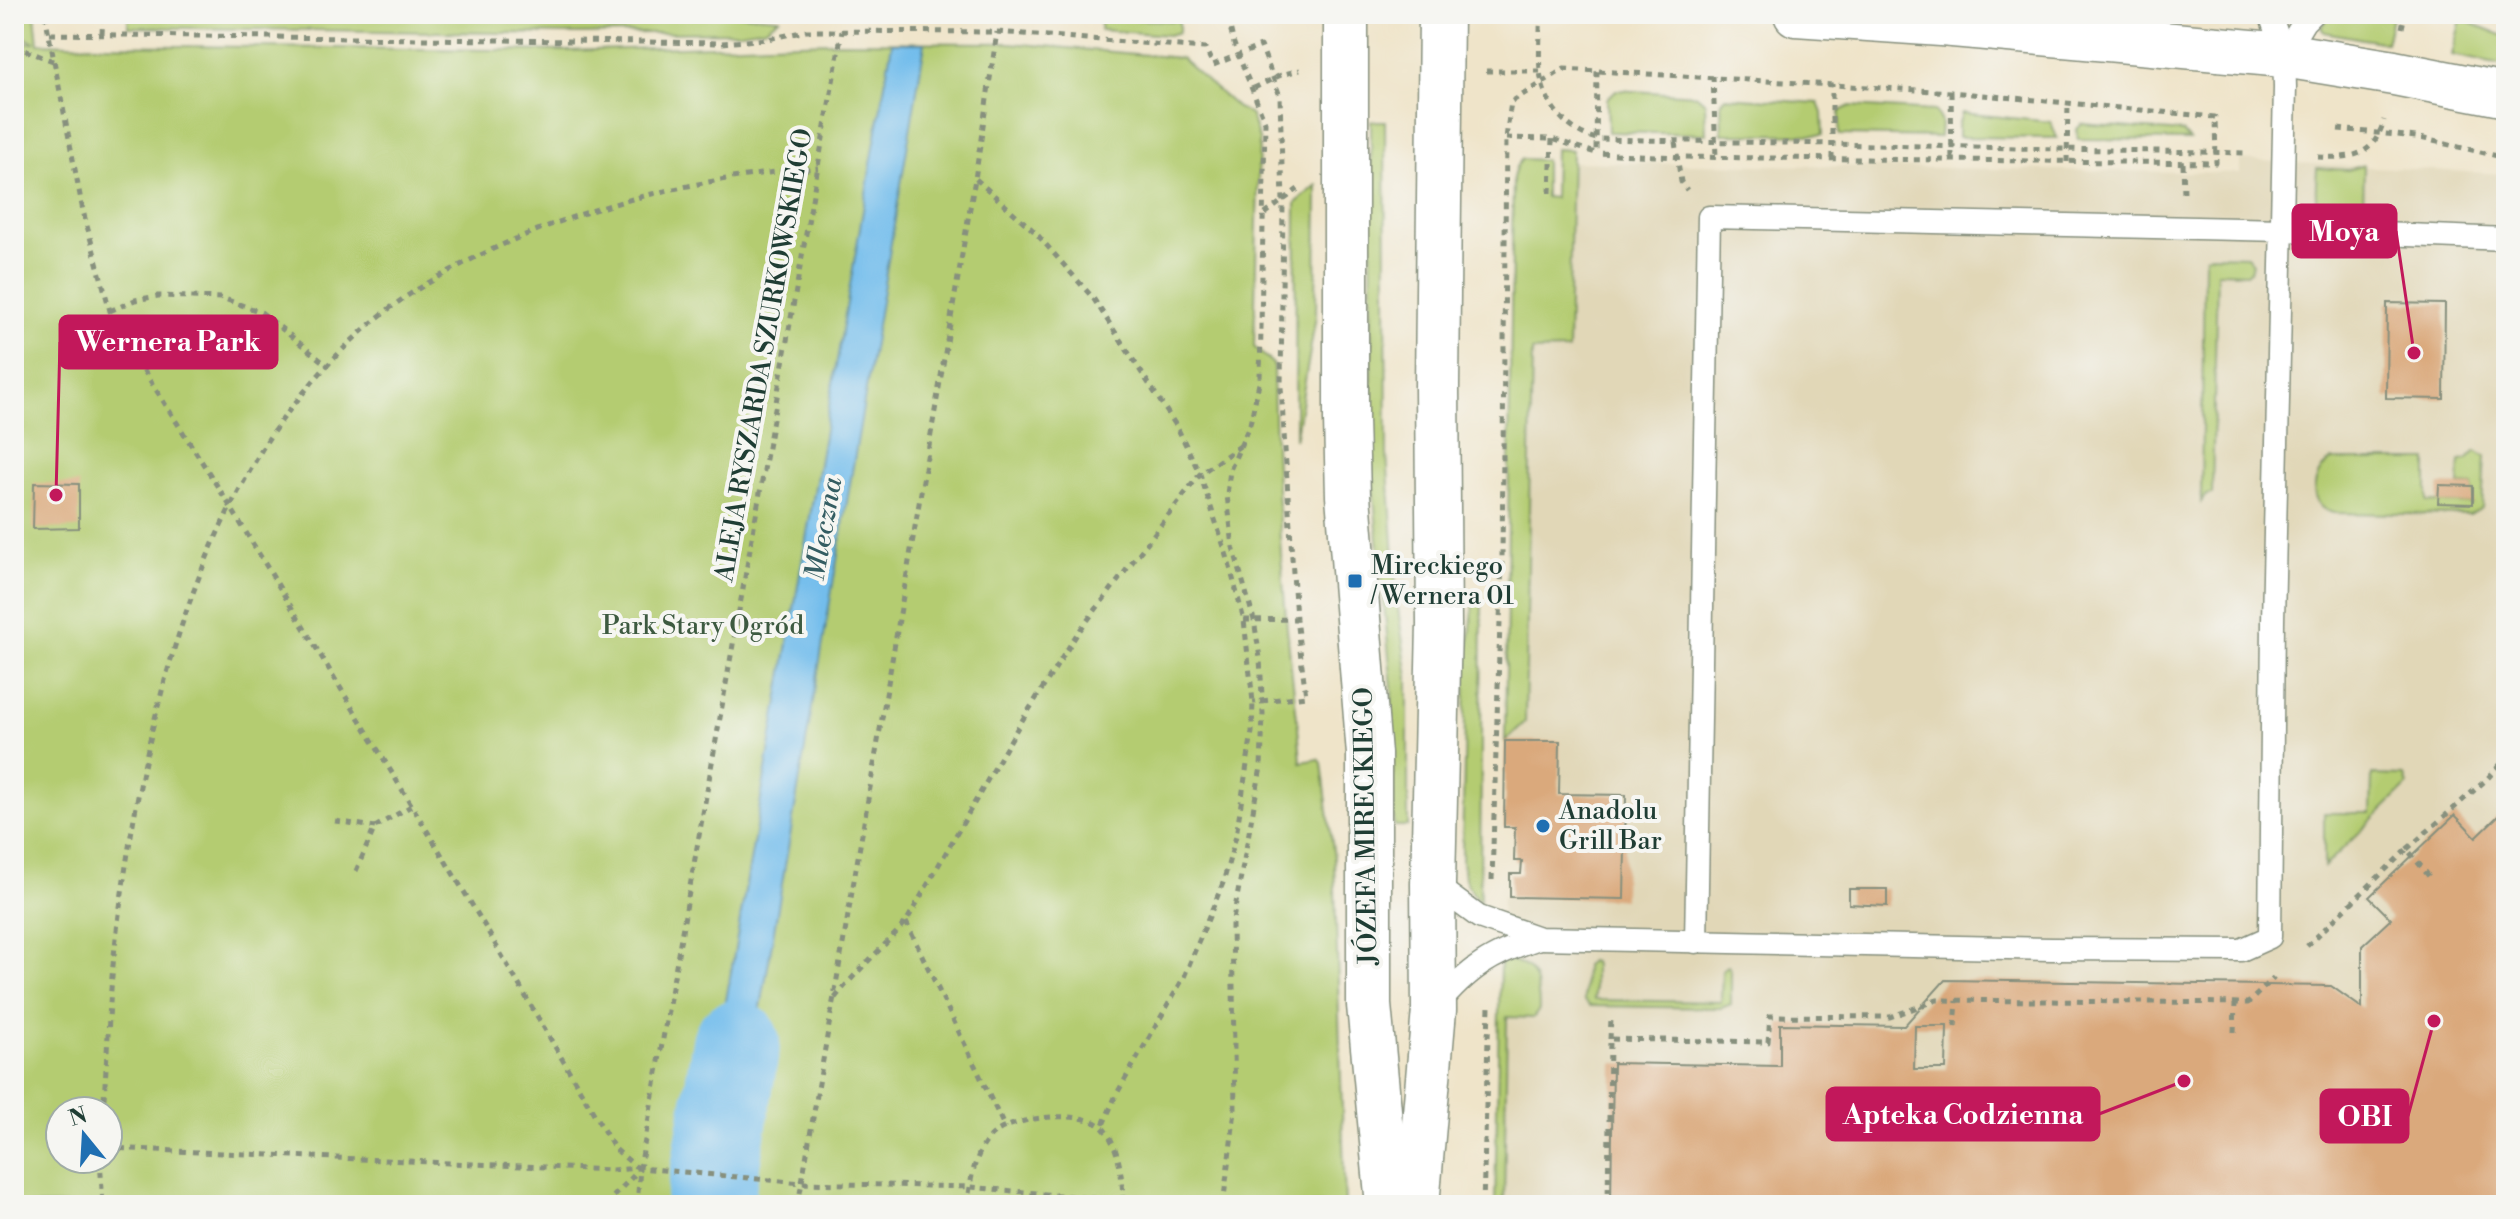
<svg xmlns="http://www.w3.org/2000/svg" width="2520" height="1219" font-family="'Libre Bodoni',serif">
  <rect width="100%" height="100%" fill="#f6f6f2"/>
  <filter id="ink" filterUnits="userSpaceOnUse"><feTurbulence type="fractalNoise" baseFrequency=".0125" numOctaves="2"/><feDisplacementMap in="SourceGraphic" scale="16" xChannelSelector="R" yChannelSelector="G"/><feConvolveMatrix kernelMatrix="1 2 1 2 8 2 1 2 1" color-interpolation-filters="sRGB"/></filter>
  <filter id="wash" filterUnits="userSpaceOnUse"><feTurbulence type="fractalNoise" baseFrequency=".006" numOctaves="4" result="noise"/><feDisplacementMap in="SourceGraphic" scale="32" xChannelSelector="R" yChannelSelector="G"/><feGaussianBlur stdDeviation="1.8" result="paint"/><feColorMatrix in="noise" values="0 0 0 0 0 0 0 0 0 0 0 0 0 0 0 0 0 1.4 0 .05"/><feComposite in="paint" operator="in"/></filter>
  <g filter="url(#wash)">
    <rect width="100%" height="100%" fill="#efe4c9"/>
    <path fill="#e1d7b7" d="M2240 160 2506 174V1205H1504L1507 1017 1499 1008 1502 897 1510 896V874H1521L1522 861H1514L1515 828 1504 827 1505 741 1525 721 1532 351 1568 350 1571 162 2240 173Z"/>
    <g fill="#b4cc71" stroke="#6a8452" stroke-width="2" fill-rule="evenodd">
      <path d="M14 14H35L38 43 97 45 566 51 830 42 1010 43 1181 58 1237 108 1250 114 1259 139 1254 347 1273 364C1274 452 1279 540 1287 628 1291 673 1298 717 1301 762L1319 759 1322 763 1334 858 1345 1205H14V44L35 42 14 34ZM60 1111H108V1159H60Z"/>
      <path d="M128 14H734L779 18 766 28 741 32 565 34 128 27Z"/>
      <path d="M2151 14H2247L2251 19 2247 25Z"/>
      <path d="M2332 14H2393L2386 43 2324 32 2321 27Z"/>
      <path d="M1101 18 1179 21V32L1169 35 1100 30Z"/>
      <path d="M2461 19 2506 37V66L2452 55Z"/>
      <path d="M1616 90 1697 95 1705 102 1706 134 1608 132 1607 99Z"/>
      <path d="M1725 97 1818 103 1822 113 1823 135 1722 134 1721 103Z"/>
      <path d="M1850 106 1935 111 1941 122 1940 137 1839 135 1840 111Z"/>
      <path d="M1962 113 2051 122 2057 138 1958 137V126Z"/>
      <path d="M1371 121H1385L1387 454 1397 602 1408 677V826H1394L1392 688 1372 476Z"/>
      <path d="M2082 124 2183 132 2190 140 2078 139 2077 129Z"/>
      <path d="M1555 149 1572 150 1568 350 1532 351 1525 722 1505 741 1513 178 1516 167 1522 159 1545 160V197L1554 198Z"/>
      <path d="M2364 165 2363 215C2356 222 2349 223 2339 221 2309 214 2316 193 2317 168L2348 170Z"/>
      <path d="M1317 185 1316 316 1295 440 1296 203Z"/>
      <path d="M2210 255 2247 256 2253 263 2251 271 2247 273 2217 272 2212 494 2206 495 2201 502 2204 262 2206 256Z"/>
      <path d="M2476 451 2485 457 2482 508 2470 515 2333 513C2329 511 2324 510 2321 507 2307 492 2318 468 2332 460H2427V502L2472 504 2473 486 2459 485 2460 461 2467 460Z"/>
      <path d="M1475 591 1482 592 1480 901C1465 888 1462 872 1462 853L1466 672Z"/>
      <path d="M2372 775 2404 776 2407 786 2324 867V813H2371Z"/>
      <path d="M1512 961C1536 966 1539 988 1539 1010L1533 1018 1507 1017 1504 1205H1495L1500 963Z"/>
      <path d="M1590 961 1593 962 1594 966V1000L1721 1002 1722 970 1728 966 1731 970V1004L1721 1008 1590 1006 1584 1001 1585 966Z"/>
    </g>
    <g fill="#73bdec" stroke="#497d90" stroke-width="2">
      <path d="M892 43H925L734 1166 698 1162Z"/>
      <path d="M694 1187 729 1190 727 1205H691Z"/>
    </g>
    <g fill="none" stroke-linecap="round" stroke-linejoin="round">
      <path stroke="#73bdec" stroke-width="88" d="M709 1205 736 1044"/>
    </g>
    <g id="blocks">
      <g fill="#daa97c" fill-rule="evenodd">
        <path d="M2387 303 2445 304 2444 399 2386 398Z"/>
        <path d="M34 483 79 484V528L33 529Z"/>
        <path d="M2439 485 2473 486V504L2438 503Z"/>
        <path d="M1505 741H1560L1559 794 1626 795 1624 899 1510 897V874H1521L1522 861H1514L1515 827H1504Z"/>
        <path d="M2455 815 2476 837 2499 815H2506V1205H1611L1613 1063 1780 1066V1024L1904 1026 1945 980 2331 986 2362 1008V946L2391 919 2369 897ZM1915 1026H1947L1946 1069H1914Z"/>
        <path d="M1849 889H1887V906L1849 904Z"/>
      </g>
    </g>
  </g>
  <g filter="url(#ink)">
    <use href="#blocks" fill-opacity="0" stroke="#87907e" stroke-width="2"/>
    <g fill="none" stroke-linecap="round" stroke-linejoin="round">
      <defs>
        <g id="lane">
          <path d="M2284 55 2304 22 2312 14"/>
          <path d="M1434 884 1479 917 1539 938 2052 949 2241 950 2270 937 2273 621 2285 87 2284 55 2270 14"/>
          <path d="M1696 942 1709 217 2283 230 2506 239"/>
          <path d="M1436 1007C1469 968 1491 954 1539 938"/>
        </g>
        <g id="secondary">
          <path d="M1346 14V420L1348 496 1369 754V1005L1388 1205"/>
          <path d="M1796 14 1941 24 2284 55 2394 73 2506 95"/>
          <path d="M1417 1205 1434 1010 1433 884 1439 624 1437 387 1441 14"/>
        </g>
      </defs>
      <use href="#lane" stroke="#87907e" stroke-width="25"/>
      <use href="#secondary" stroke="#87907e" stroke-width="47"/>
      <g stroke="#87907e" stroke-width="5" stroke-dasharray="6 6" stroke-linecap="butt">
        <path d="M45 14 83 211 110 311 132 352 230 506 480 918 614 1148 635 1166 640 1168"/>
        <path d="M1540 14C1541 36 1537 62 1542 83 1549 110 1571 133 1597 139L2248 153"/>
        <path d="M2402 28 2405 14"/>
        <path d="M50 34 721 43 768 39 806 31 997 32 1205 48 1213 65 1261 46 1280 96 1283 202 1281 387 1296 619 1306 696 1253 702"/>
        <path d="M102 34 103 14"/>
        <path d="M14 46 53 61"/>
        <path d="M1486 71H1541"/>
        <path d="M1713 76 1716 158"/>
        <path d="M1254 88 1281 75 1300 70"/>
        <path d="M1951 92 1952 161"/>
        <path d="M2338 129 2416 137 2506 158"/>
        <path d="M1506 138 1552 139 1596 153 1597 70"/>
        <path d="M1675 142 1681 182 1687 190"/>
        <path d="M2318 157C2352 158 2373 158 2384 120"/>
        <path d="M1832 159V84"/>
        <path d="M2067 162 2068 103"/>
        <path d="M2183 163 2184 194"/>
        <path d="M976 179 1035 232 1093 298 1177 427 1200 474 1227 556 1244 620 1253 702 1252 732 1236 836 1223 883 1184 977 1116 1095 1102 1127"/>
        <path d="M1550 193 1552 139"/>
        <path d="M1265 214 1298 189"/>
        <path d="M110 311 135 300 158 296 222 298 261 312 328 366"/>
        <path d="M1244 620 1296 619"/>
        <path d="M335 821 375 827"/>
        <path d="M2407 849 2486 780 2506 758"/>
        <path d="M356 871 375 827 411 806"/>
        <path d="M1492 880 1502 557 1506 138 1511 102 1564 69 1951 92 2215 117 2216 163 1678 157 1596 153"/>
        <path d="M906 922 1005 1128"/>
        <path d="M2307 946 2407 849 2432 880"/>
        <path d="M835 998C857 970 883 948 906 922L1018 727 1077 634 1200 474 1240 446"/>
        <path d="M1955 1027 1957 1001"/>
        <path d="M2234 1032 2235 1004"/>
        <path d="M1610 1039 1611 1019"/>
        <path d="M103 1111C108 1051 109 990 117 930 136 780 171 608 247 476 255 462 262 448 271 435 311 379 363 321 423 286 544 214 679 179 818 168"/>
        <path d="M108 1148 612 1170 640 1168 802 1183 970 1187 1123 1201"/>
        <path d="M100 1159 103 1205"/>
        <path d="M605 1205 640 1169"/>
        <path d="M637 1205 640 1168 842 31"/>
        <path d="M798 1205 975 179 997 32"/>
        <path d="M968 1205C970 1181 974 1154 991 1136 1010 1117 1084 1108 1103 1128 1120 1146 1123 1182 1123 1205"/>
        <path d="M1223 1205 1235 1111 1232 925 1261 767 1263 714 1260 658 1254 620 1233 547 1227 495 1230 470 1250 424 1260 379 1265 122 1234 44 1227 14"/>
        <path d="M1483 1205 1489 1006"/>
        <path d="M1608 1205 1610 1039 1768 1042 1770 1016 1890 1017 1937 1000 2248 1003 2274 978"/>
      </g>
      <use href="#lane" stroke="#fff" stroke-width="22"/>
      <use href="#secondary" stroke="#fff" stroke-width="44"/>
    </g>
  </g>
  <g fill="#1f6fb2" stroke="#f6f6f2" stroke-width="3">
    <rect x="1347" y="573" width="16" height="16" rx="4"/>
    <circle cx="1543" cy="826" r="8"/>
  </g>
  <g text-anchor="middle" dominant-baseline="central" stroke-width="8" stroke-linejoin="round" paint-order="stroke">
    <g font-size="26" fill="#1f3d34" stroke="#f6f6f2">
      <text transform="translate(764 355) rotate(-80)">ALEJA RYSZARDA SZURKOWSKIEGO</text>
      <text transform="translate(1366 826) rotate(-91)">JÓZEFA MIRECKIEGO</text>
    </g>
    <g font-size="26" fill="#1f3d34" stroke="#f6f6f2" text-anchor="start">
      <text x="1371" y="566">Mireckiego<tspan x="1371" dy="30">/ Wernera 01</tspan></text>
      <text x="1559" y="811">Anadolu<tspan x="1559" dy="30">Grill Bar</tspan></text>
    </g>
    <g font-size="26" fill="#3d5a40" stroke="#f6f6f2">
      <text x="703" y="626">Park Stary Ogród</text>
    </g>
    <g font-size="28" font-style="italic" fill="#345d62" stroke="#f6f6f2">
      <text transform="translate(824 529) rotate(-80)">Mleczna</text>
    </g>
  </g>
  <path fill="none" stroke="#c2185b" stroke-width="3" d="M2414 353L2396 231M56 495L60 342M2184 1081L2099 1114M2434 1021L2408 1116"/>
  <g fill="#c2185b" stroke="#f6f6f2" stroke-width="3">
    <circle cx="2414" cy="353" r="8"/>
    <circle cx="56" cy="495" r="8"/>
    <circle cx="2184" cy="1081" r="8"/>
    <circle cx="2434" cy="1021" r="8"/>
  </g>
  <g fill="#c2185b" stroke="#c2185b" stroke-width="3">
    <rect x="2293" y="205" width="103" height="52" rx="8"/>
    <rect x="60" y="316" width="217" height="52" rx="8"/>
    <rect x="1827" y="1088" width="272" height="52" rx="8"/>
    <rect x="2321" y="1090" width="87" height="52" rx="8"/>
  </g>
  <g font-size="28" text-anchor="middle" font-weight="bold" fill="#fff">
    <text x="2344" y="241">Moya</text>
    <text x="168" y="351">Wernera Park</text>
    <text x="1963" y="1124">Apteka Codzienna</text>
    <text x="2365" y="1126">OBI</text>
  </g>
  <rect width="2520" height="1219" fill="none" stroke="#f6f6f2" stroke-width="48"/>
  <g transform="translate(84 1135) rotate(342)"><circle r="38" fill="#f6f6f2" stroke="#a0aca6" stroke-width="2"/>
  <path d="M0-6L14 30L0 20L-14 30Z" fill="#1f6fb2"/>
  <text y="-12" font-size="22" font-weight="bold" text-anchor="middle" fill="#1f3d34">N</text>
  </g>
</svg>
